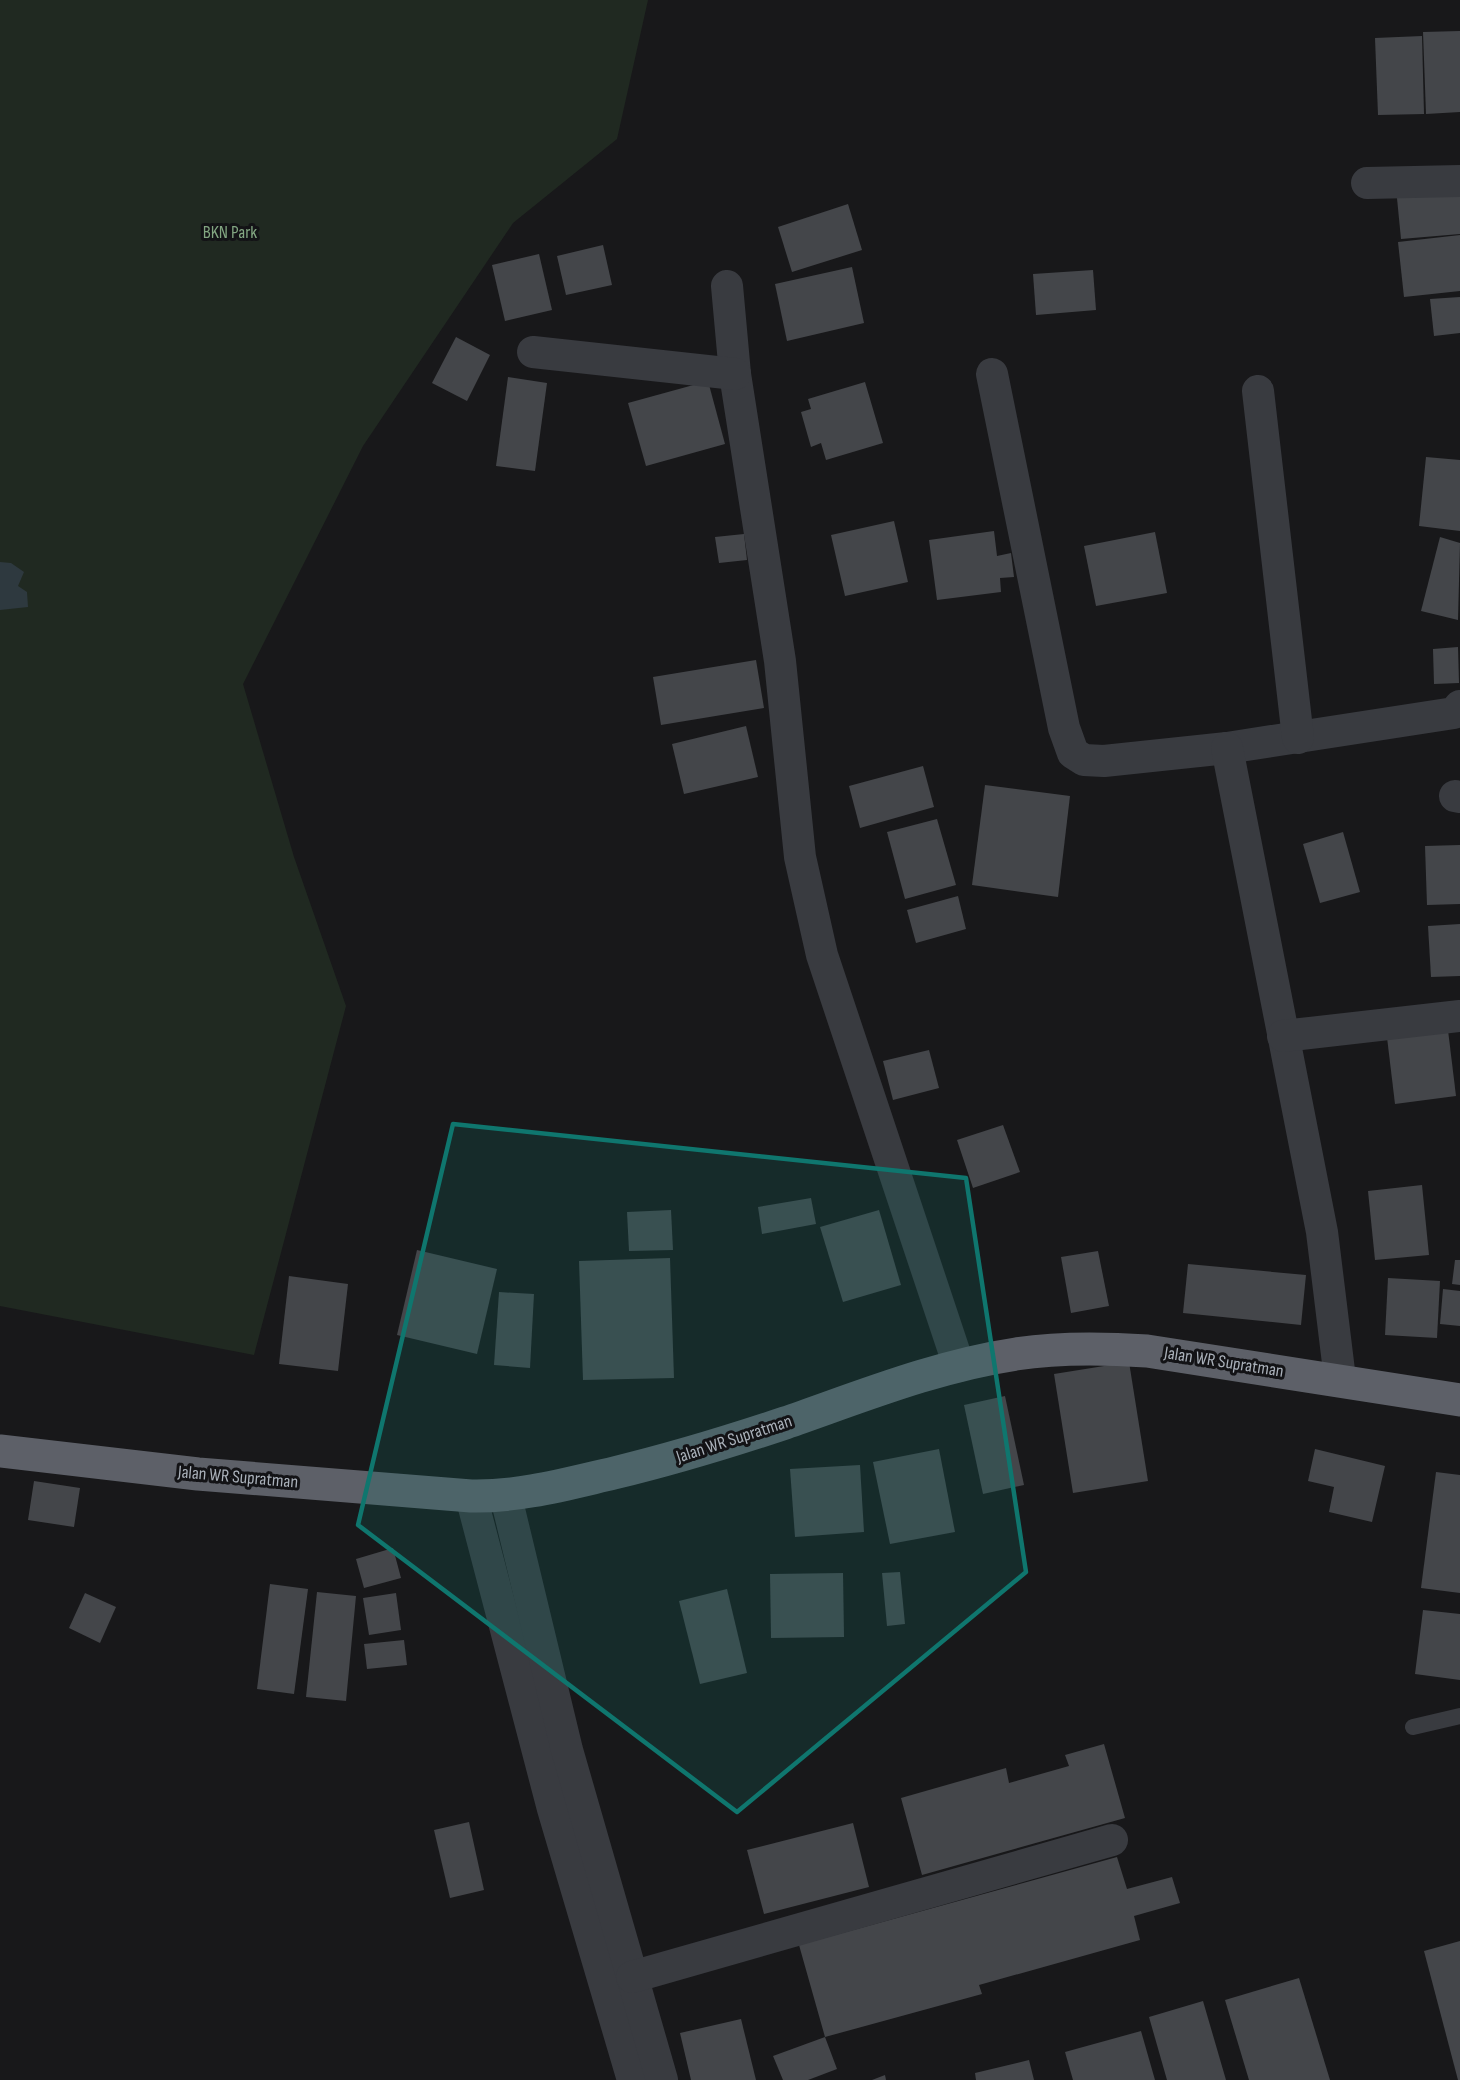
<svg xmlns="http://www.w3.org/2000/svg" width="1460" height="2080" font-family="'Sofia Sans Condensed',sans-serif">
  <rect width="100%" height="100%" fill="#18181a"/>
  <path fill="#202921" d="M0 0H648L617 139 513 223 363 446 243 684 294 857 346 1006 254 1355 0 1306Z"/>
  <path fill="#2e393f" d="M0 562 11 563 24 572 18 586 27 592 28 607 0 610Z"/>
  <g fill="#44464a">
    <path d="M1460 31V112L1426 114 1423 32Z"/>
    <path d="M1422 36 1424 114 1378 115 1375 38Z"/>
    <path d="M1460 182V234L1401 239 1396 188Z"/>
    <path d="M848 204 862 250 792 272 778 227Z"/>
    <path d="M1460 235V291L1404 297 1398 242Z"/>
    <path d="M603 245 612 285 566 295 557 256Z"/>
    <path d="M539 254 552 310 505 321 492 265Z"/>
    <path d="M852 267 864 323 787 341 775 284Z"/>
    <path d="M1093 270 1096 310 1036 315 1033 274Z"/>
    <path d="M1460 297V333L1434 336 1430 299Z"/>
    <path d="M456 337 490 355 467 401 432 383Z"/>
    <path d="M508 377 547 383 535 471 496 466Z"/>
    <path d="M708 381 725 444 646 466 628 403Z"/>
    <path d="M865 382 883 443 826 460 821 443 811 447 801 412 811 409 808 399Z"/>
    <path d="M1426 457 1460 460V531L1419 526Z"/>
    <path d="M894 521 908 582 845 596 831 535Z"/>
    <path d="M994 531 997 556 1011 553 1014 577 1000 578 1001 592 937 600 929 540Z"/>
    <path d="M1155 532 1167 593 1096 606 1084 546Z"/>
    <path d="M744 534 747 560 719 563 715 537Z"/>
    <path d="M1440 537 1460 543 1458 620 1421 611Z"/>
    <path d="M1458 647 1459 683 1434 684 1433 649Z"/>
    <path d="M756 660 764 708 661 725 653 677Z"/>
    <path d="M746 726 758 777 684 794 672 744Z"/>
    <path d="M923 766 934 807 860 828 849 786Z"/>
    <path d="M985 785 1070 796 1058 897 972 885Z"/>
    <path d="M937 819 956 885 905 899 887 832Z"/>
    <path d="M1343 832 1360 892 1320 903 1303 844Z"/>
    <path d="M1460 845V904L1427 905 1425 846Z"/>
    <path d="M958 896 966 929 916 943 907 910Z"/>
    <path d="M1460 924V976L1431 977 1428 926Z"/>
    <path d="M1447 1022 1456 1096 1395 1104 1386 1029Z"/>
    <path d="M929 1050 939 1088 893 1100 883 1061Z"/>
    <path d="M1003 1125 1020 1172 973 1188 957 1140Z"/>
    <path d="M1422 1185 1429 1255 1375 1260 1368 1191Z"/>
    <path d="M811 1198 816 1224 762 1234 758 1207Z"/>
    <path d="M671 1210 673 1250 629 1251 627 1212Z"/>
    <path d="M879 1210 901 1285 843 1302 820 1227Z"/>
    <path d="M417 1250 497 1269 477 1354 397 1335Z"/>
    <path d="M1098 1251 1109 1306 1071 1313 1061 1257Z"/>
    <path d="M670 1258 674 1378 583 1380 579 1261Z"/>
    <path d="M1455 1260H1460V1285L1452 1284Z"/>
    <path d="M1188 1264 1306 1275 1301 1325 1183 1313Z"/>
    <path d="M289 1276 348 1284 338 1371 279 1364Z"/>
    <path d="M1388 1278 1440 1281 1437 1338 1385 1335Z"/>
    <path d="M1443 1289 1460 1291V1326L1440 1324Z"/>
    <path d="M499 1292 534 1294 530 1368 494 1365Z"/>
    <path d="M1129 1362 1148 1481 1073 1493 1054 1374Z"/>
    <path d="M1005 1396 1024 1485 983 1494 964 1405Z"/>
    <path d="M939 1449 955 1532 890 1544 873 1462Z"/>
    <path d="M1315 1449 1385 1466 1372 1522 1329 1512 1334 1487 1308 1481Z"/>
    <path d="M860 1465 864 1532 795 1537 790 1469Z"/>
    <path d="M1436 1472 1460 1475V1593L1421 1588Z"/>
    <path d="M34 1481 80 1488 74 1527 28 1520Z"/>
    <path d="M393 1548 401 1578 364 1588 356 1559Z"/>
    <path d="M900 1572 905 1624 887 1626 882 1573Z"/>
    <path d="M843 1573 844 1637 771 1638 770 1574Z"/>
    <path d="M270 1584 308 1589 294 1694 257 1689Z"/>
    <path d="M727 1589 747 1673 700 1684 679 1601Z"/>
    <path d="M317 1592 356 1596 346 1701 306 1697Z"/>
    <path d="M85 1593 116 1607 100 1643 69 1628Z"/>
    <path d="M396 1593 401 1630 369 1635 363 1598Z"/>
    <path d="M1423 1610 1460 1614V1680L1415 1674Z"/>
    <path d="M404 1640 407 1665 367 1669 364 1644Z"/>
    <path d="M1104 1744 1125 1818 922 1875 901 1798 1006 1768 1009 1783 1069 1766 1065 1755Z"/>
    <path d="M469 1822 484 1890 450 1898 434 1830Z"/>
    <path d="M853 1823 869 1887 764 1914 747 1850Z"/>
    <path d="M1117 1857 1127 1889 1172 1877 1180 1903 1134 1916 1140 1940 979 1985 982 1994 825 2037 799 1945Z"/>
    <path d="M1460 1941V2080H1458L1424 1951Z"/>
    <path d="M1299 1978 1330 2080H1249L1225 2000Z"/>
    <path d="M1203 2001 1226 2080H1167L1149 2017Z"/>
    <path d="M741 2019 756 2080H691L680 2033Z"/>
    <path d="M1141 2031 1155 2080H1073L1065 2052Z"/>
    <path d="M825 2037 837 2069 808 2080H783L773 2056Z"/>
    <path d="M1029 2060 1034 2080H976L975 2073Z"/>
    <path d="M885 2075 886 2080H872Z"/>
  </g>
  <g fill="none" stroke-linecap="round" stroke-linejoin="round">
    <path stroke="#393b40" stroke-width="16" d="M1413 1727 1460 1716"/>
    <g stroke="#393b40" stroke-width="32">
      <path d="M1367 183 1460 181"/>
      <path d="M727 286 735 374 780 661 800 857 822 955 959 1366"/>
      <path d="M533 352 735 374"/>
      <path d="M992 374 1064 728 1073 753 1084 760 1104 761 1227 748 1454 713 1460 706"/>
      <path d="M1258 391 1298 738"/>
      <path d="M1227 748 1322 1232 1340 1379"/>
      <path d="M1455 796 1460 797"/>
      <path d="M1283 1036 1460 1016"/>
      <path d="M471 1496 553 1809 633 2080"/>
      <path d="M506 1497 567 1750 662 2080"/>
      <path d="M632 1977 1112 1840"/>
    </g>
    <path stroke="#5d6068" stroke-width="33" d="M0 1451 198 1474 471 1496C520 1497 566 1484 614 1473 672 1459 728 1442 785 1423 860 1397 936 1366 1016 1354 1060 1347 1103 1348 1147 1351L1460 1400"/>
  </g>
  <path fill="#0f766e" fill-opacity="0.2" stroke="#0f766e" stroke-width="4.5" stroke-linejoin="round" d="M453 1124 966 1178 1026 1572 737 1812 358 1525Z"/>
  <g text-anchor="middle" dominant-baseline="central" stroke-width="6" stroke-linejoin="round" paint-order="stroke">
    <g font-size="18" fill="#82a581" stroke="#131316">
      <text x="230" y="232">BKN Park</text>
    </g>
    <g font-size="18" fill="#aab1ba" stroke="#131316">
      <text transform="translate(1224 1362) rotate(9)">Jalan WR Supratman</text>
      <text transform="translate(734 1439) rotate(-18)">Jalan WR Supratman</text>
      <text transform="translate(238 1477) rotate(5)">Jalan WR Supratman</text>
    </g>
  </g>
</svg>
